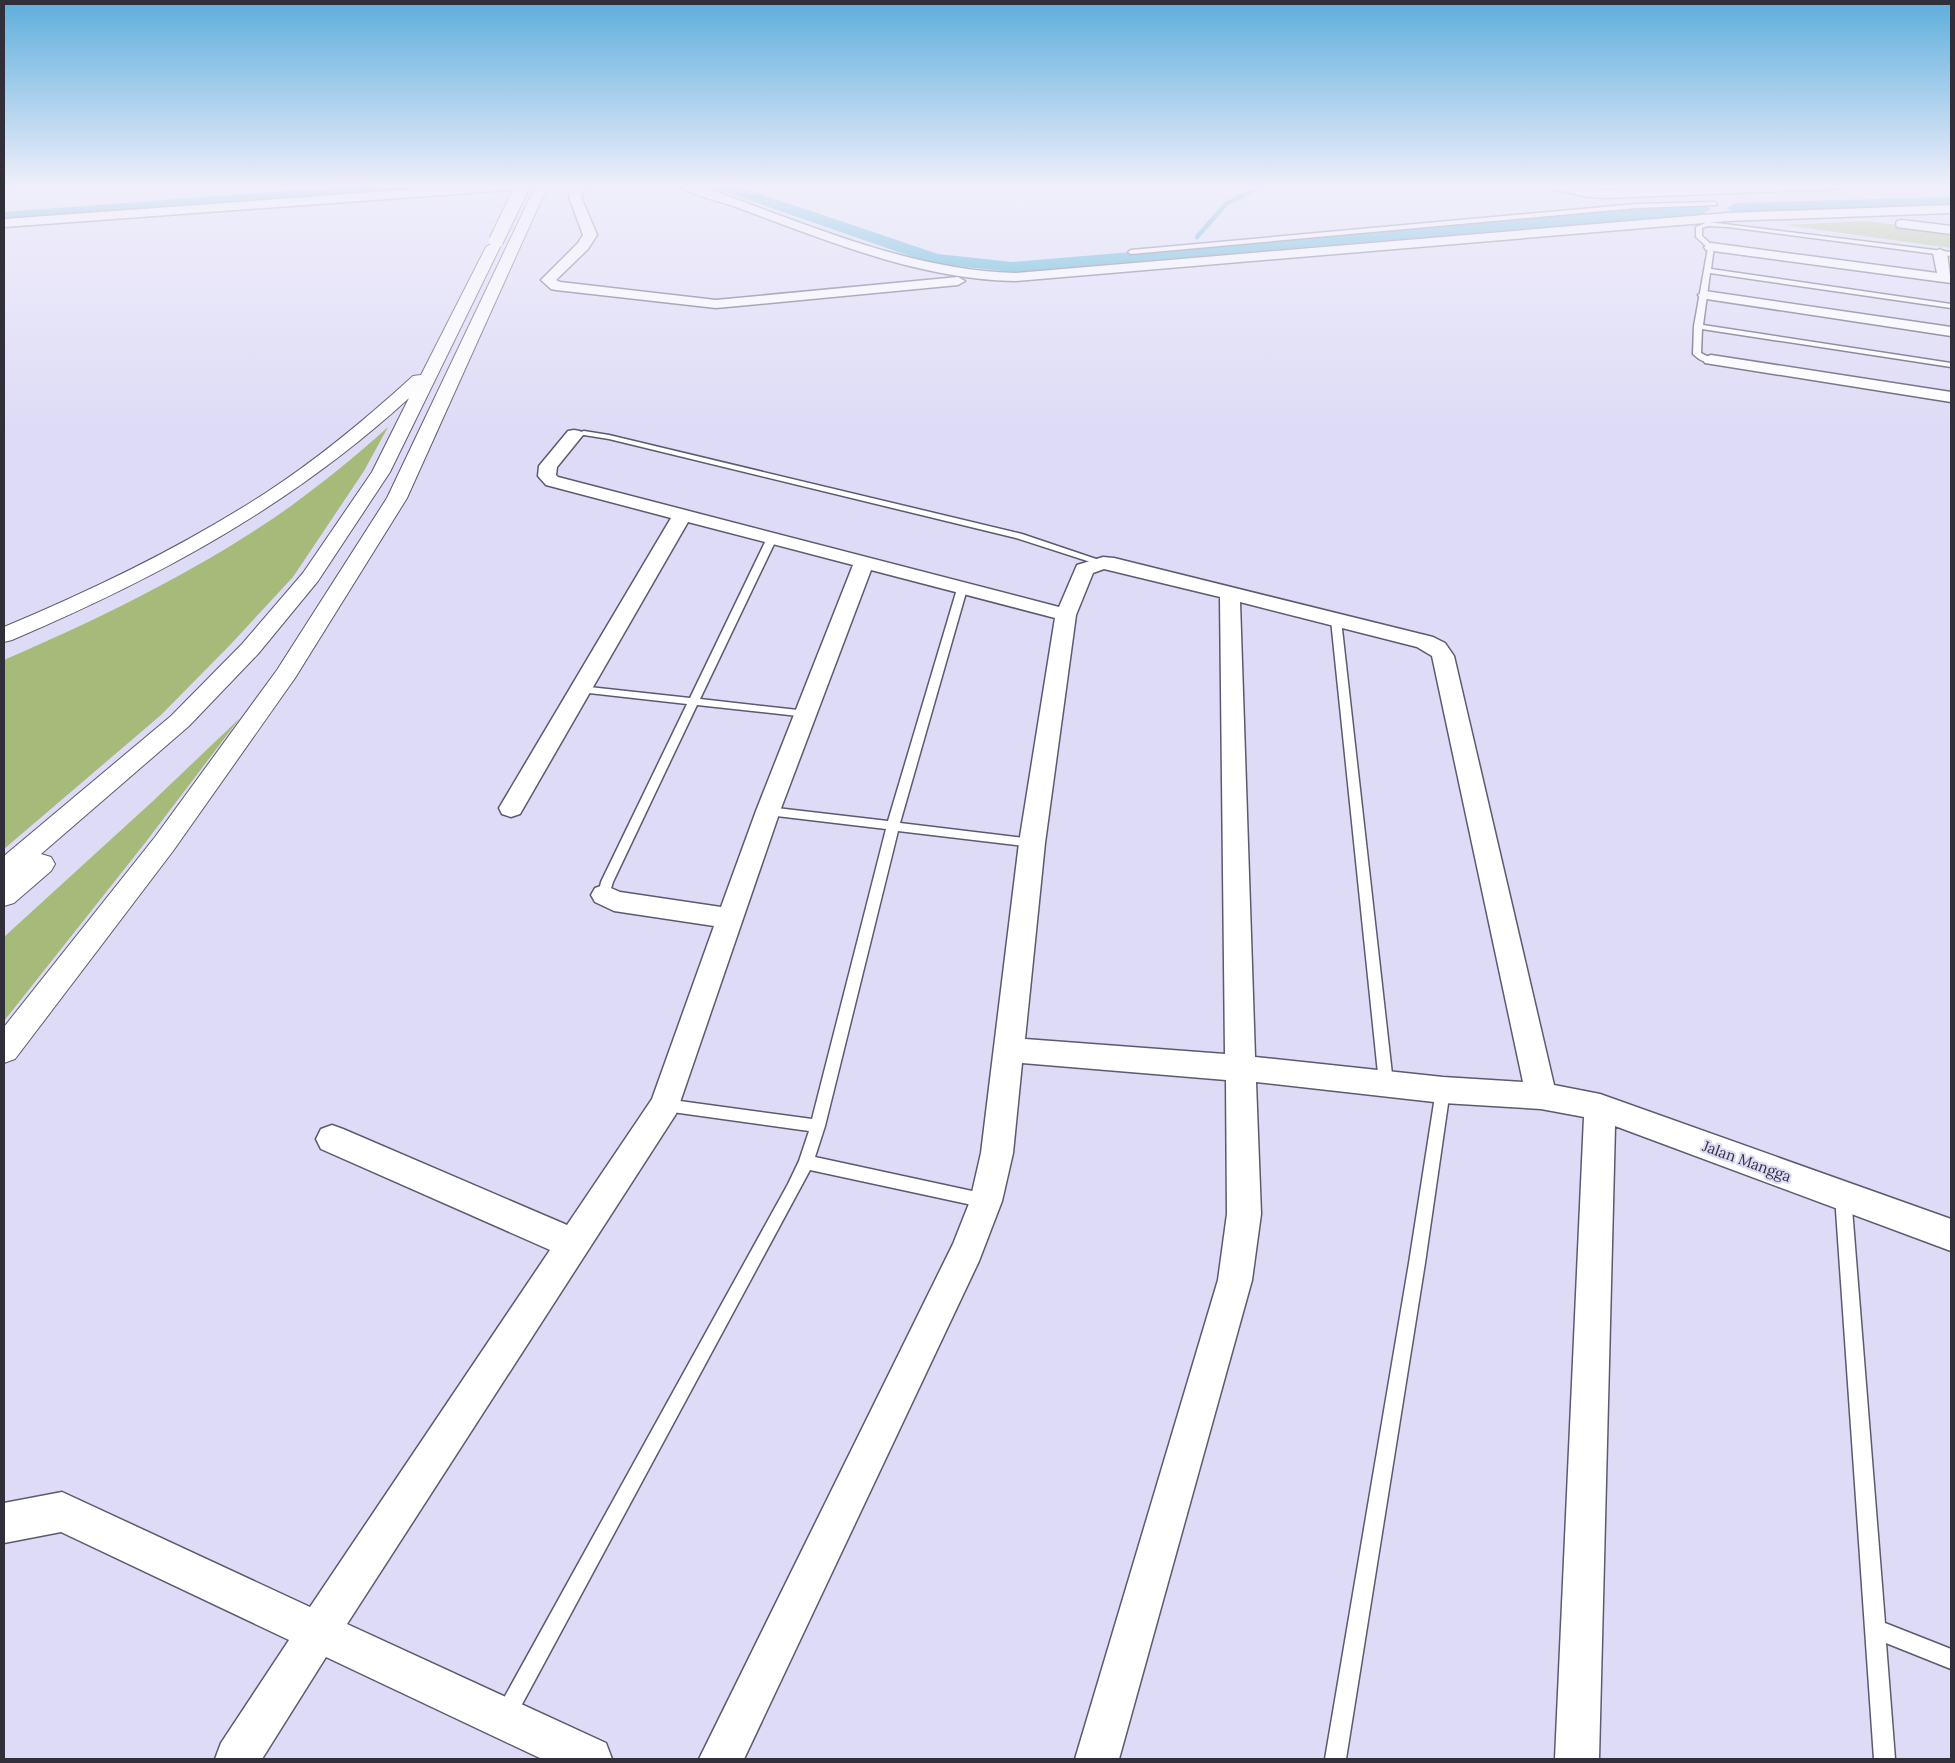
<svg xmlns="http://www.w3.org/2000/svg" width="1955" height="1763" font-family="Lora,serif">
  <rect width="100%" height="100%" fill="#dedbf6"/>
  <g fill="#a6ba79">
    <path d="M1866 221 1951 232V248L1785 225Z"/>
    <path d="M388 427 364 471 293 577 230 645 161 715 4 849V660C103 617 202 569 291 506 325 481 357 455 388 427Z"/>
    <path d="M240 718 145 843 4 1021V937L153 801Z"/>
  </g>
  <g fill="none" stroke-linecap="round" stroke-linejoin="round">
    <path stroke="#2da5c9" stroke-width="4.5" d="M1197 237 1226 204 1264 185"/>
    <g fill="#2da5c9" fill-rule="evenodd">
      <path d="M368 185H436L429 189 4 222V212Z"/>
      <path d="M712 185H734L938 254 1012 262 1703 204 1711 209 1703 214 1012 272 930 263 714 188Z"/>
      <path d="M1951 197V207L1735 213 1727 208 1735 203Z"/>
    </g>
    <defs>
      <g id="service">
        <path d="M1715 202 1717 205 1637 208 1131 254 1128 252 1131 250 1637 204Z"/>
        <path d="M1708 222 1951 252V256L1728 227 1708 226 1702 228V236L1714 247 1711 269 1951 304V308L1710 273 1703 325 1951 363V367L1702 329 1701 353 1715 360C1708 365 1699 360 1693 354L1694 326 1708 248 1696 237V227Z"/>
        <path d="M584 431 609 435 1022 534 1108 563 1103 566 1016 538 609 439 584 435 574 437 570 435Z"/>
        <path d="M771 537 776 540 700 699 807 711 812 714 807 717 697 705 613 882 608 898H600L598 895 601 882 687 704 580 692 575 689 580 686 690 698 766 540Z"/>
        <path d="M962 586 967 589 900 823 1032 839 1038 843 1032 847 898 831 825 1126 815 1157 986 1194 992 1196 994 1201 992 1206 986 1208 810 1170 513 1721 506 1724 499 1721 496 1714 499 1707 788 1184 799 1161 809 1131 665 1111 660 1109 658 1105 660 1101 665 1099 812 1119 886 829 768 815 762 811 768 807 888 821 957 589Z"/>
        <path d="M1336 617 1341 620 1393 1083 1391 1087 1386 1089 1381 1087 1379 1083 1331 620Z"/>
        <path d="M1443 1084 1448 1086 1450 1090 1425 1263 1346 1759H1325L1409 1263 1436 1090 1438 1086Z"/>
        <path d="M1843 1189 1849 1191 1851 1196 1885 1623 1951 1649V1669L1886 1643 1895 1759H1874L1835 1196 1837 1191Z"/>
      </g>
      <g id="minor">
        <path d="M472 185H529L523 189 4 227V219Z"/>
        <path d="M574 185H586L581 197 597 235 588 249 556 280 560 282 716 300 958 277 965 281 958 285 716 308 556 290 551 289 541 280 578 243 583 235 569 197Z"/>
        <path d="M679 185H697C800 221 905 270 1015 273L1727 213 1951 205V213L1727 221 1015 281C917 279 826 240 736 207 723 202 687 194 679 185Z"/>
        <path d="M1548 185H1570L1603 190 1739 185H1842L1836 189 1603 198 1583 196 1550 188Z"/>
        <path d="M1902 220 1951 226V234L1897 227 1896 224 1897 221Z"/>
        <path d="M1711 243 1937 273 1933 253 1940 249 1947 253 1951 283 1706 250 1704 247Z"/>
        <path d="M1705 291 1951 327V336L1700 298 1698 295Z"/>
        <path d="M1711 355 1951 392V402L1705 363 1703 360 1705 357Z"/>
        <path d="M574 430 580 431 583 435 557 467 556 475 558 477 1059 607 1077 565 1103 557 1114 558 1433 637 1445 643 1454 656 1554 1085 1600 1094 1951 1219V1251L1615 1126 1599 1759H1555L1584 1117 1541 1109 1443 1103 1256 1082 1261 1214 1252 1280 1119 1759H1075L1218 1280 1227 1214 1226 1080 1022 1063 1013 1153 1002 1201 979 1261 744 1759H699L953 1244 970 1201 981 1153 1019 843 1055 618 871 570 780 811 676 1114 347 1624 606 1743 612 1759H542L326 1657 262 1759H215L221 1743 289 1640 61 1532 4 1543V1503L62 1492 310 1607 550 1250 321 1149 316 1139 321 1129 332 1125 343 1129 567 1225 652 1099 714 926 614 911 595 902 591 895 595 888 604 885 620 892 721 907 756 811 853 565 688 522 520 814 511 817 502 814 499 808 671 518 546 485 538 476 539 466 568 431ZM1104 569 1220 597 1225 1054 1025 1039 1045 843 1076 615 1093 573ZM1240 602 1417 647 1432 656 1523 1082 1443 1077 1255 1057Z"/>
      </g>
      <g id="motorway">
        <path d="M536 185H548L407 498 295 678 173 851 15 1059 4 1063V1027L155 837 277 670 387 498Z"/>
        <path d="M493 243 500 247 390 472 318 581 258 654 189 726 41 854 51 857 55 864 51 871 14 903 4 906V856L171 716 242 644 303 573 372 472 409 398C291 506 159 577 12 640L4 642V627C95 589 184 546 267 492 319 458 367 418 413 376L421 375 486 247Z"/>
      </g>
    </defs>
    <use href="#service" stroke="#5d5970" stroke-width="3"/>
    <use href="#minor" stroke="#5d5970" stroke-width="3"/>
    <use href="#motorway" stroke="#5d5970" stroke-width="2"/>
    <use href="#service" fill="#fff" fill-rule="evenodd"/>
    <use href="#minor" fill="#fff" fill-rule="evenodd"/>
    <use href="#motorway" fill="#fff" fill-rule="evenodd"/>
    <defs>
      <path id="rail" d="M4 188 48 185"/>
    </defs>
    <use href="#rail" stroke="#43424e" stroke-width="3"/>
    <use href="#rail" stroke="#dedbf6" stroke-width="2" stroke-dasharray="5.5" stroke-linecap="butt"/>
    <defs>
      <path id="motorway-bridge" d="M496 241 523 185"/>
    </defs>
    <use href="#motorway-bridge" stroke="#5d5970" stroke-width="16" stroke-linecap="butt"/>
    <use href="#motorway-bridge" stroke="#fff" stroke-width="14"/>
  </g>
  <linearGradient id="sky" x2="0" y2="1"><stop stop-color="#5daedc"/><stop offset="0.43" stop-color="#f0effb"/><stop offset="1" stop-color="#f0effb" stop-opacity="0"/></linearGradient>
  <rect width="1955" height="432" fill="url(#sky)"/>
  <g text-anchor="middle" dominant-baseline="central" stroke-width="4.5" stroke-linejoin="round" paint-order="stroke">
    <g font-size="15" fill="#31303a" stroke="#dedbf6">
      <text transform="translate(1747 1161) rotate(20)">Jalan Mangga</text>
    </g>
  </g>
  <rect width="1955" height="1763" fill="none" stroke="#31303a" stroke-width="10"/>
</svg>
